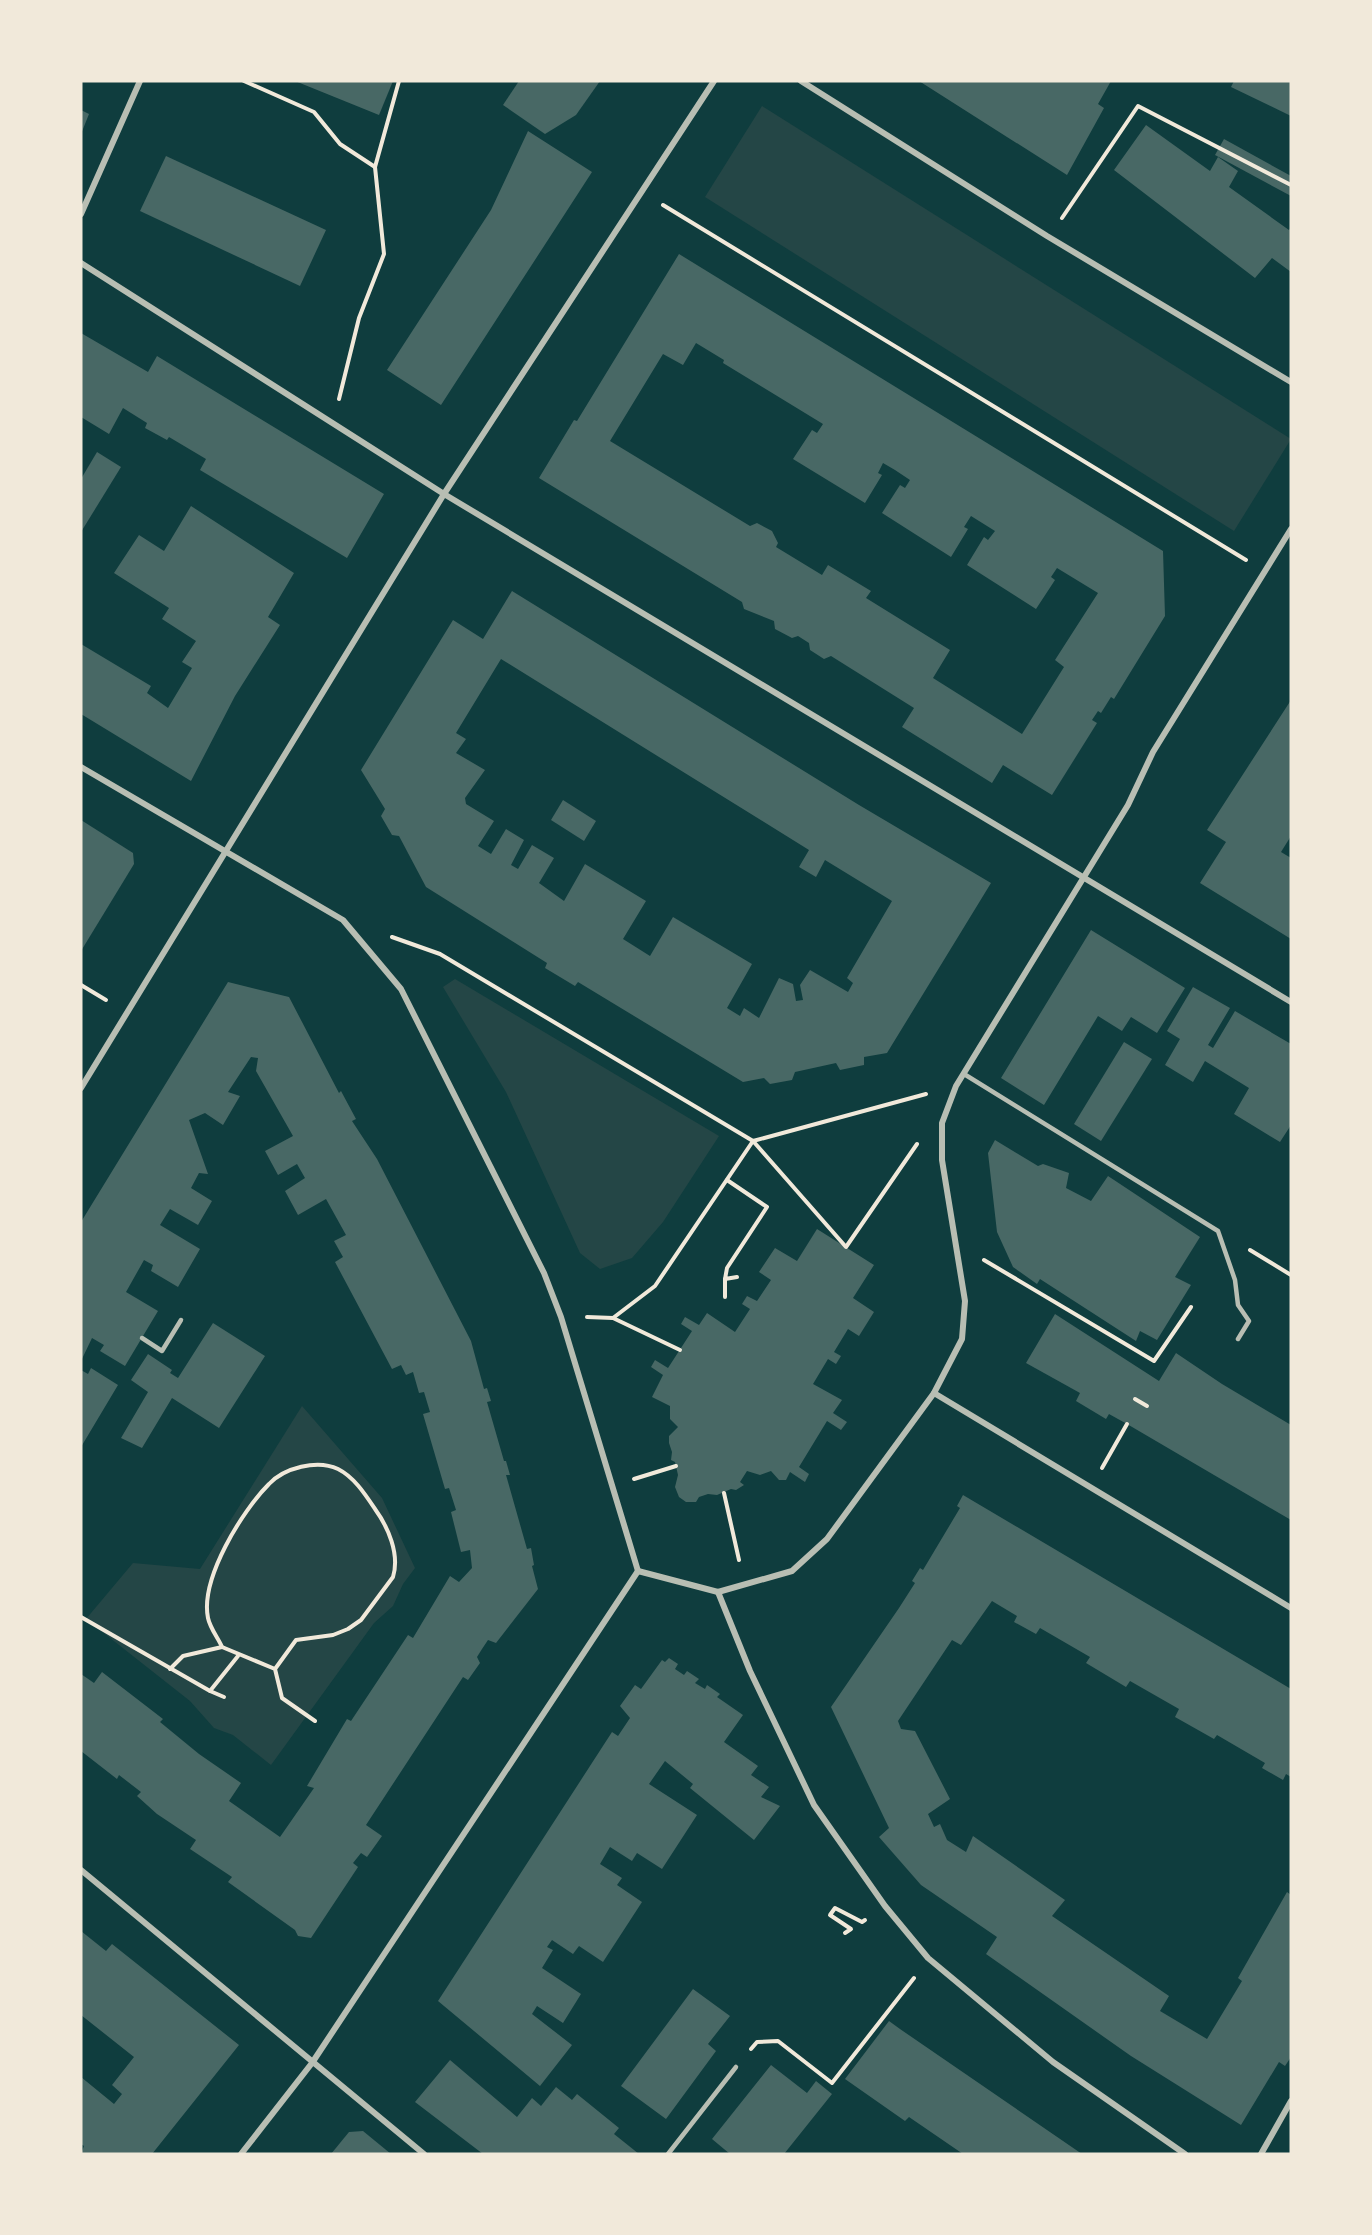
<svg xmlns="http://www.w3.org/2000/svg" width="1372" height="2235" font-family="'Playfair Display',serif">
  <rect width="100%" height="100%" fill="#0f3d3e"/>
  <g fill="#244646">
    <path d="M762 106 1291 439 1234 531 705 197Z"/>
    <path d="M455 979 719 1136 663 1222 632 1258 600 1269 580 1253 506 1092 443 987Z"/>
    <path d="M302 1406 382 1498 415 1568 403 1584 393 1606 374 1623 271 1765 233 1735 214 1728 190 1701 86 1619 133 1563 200 1569Z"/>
  </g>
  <g fill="#486865" fill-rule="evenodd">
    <path d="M295 81H393L379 115Z"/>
    <path d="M519 81H600L576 115 545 134 503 105Z"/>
    <path d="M919 81H1111L1098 104 1104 108 1067 175Z"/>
    <path d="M1234 81H1291V116L1231 87Z"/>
    <path d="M81 110 89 114 81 134Z"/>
    <path d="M1146 125 1210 171 1218 157 1238 171 1229 187 1289 230 1291 227V272L1272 258 1255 278 1114 170Z"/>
    <path d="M528 131 592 172 441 405 387 370 491 210Z"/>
    <path d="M1224 139 1291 176V196L1215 155Z"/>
    <path d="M166 156 326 230 300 286 140 211Z"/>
    <path d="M679 254 1163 551 1165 616 1114 699 1111 697 1101 713 1098 711 1092 720 1097 723 1052 795 1003 765 992 783 902 727 914 708 831 656 824 659 810 650 809 643 798 636 792 638 775 629 774 621 744 609 742 602 539 478 574 420 577 421ZM696 343 724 360 723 363 823 424 817 433 812 430 793 459 865 503 882 475 878 473 883 463 895 470 910 480 905 488 900 485 882 513 951 557 968 529 964 527 971 516 995 531 988 540 984 537 967 565 1036 609 1055 580 1051 577 1057 568 1098 593 1055 660 1064 667 1022 734 933 678 950 650 866 598 871 591 828 565 822 575 776 547 778 543 772 531 757 523 750 526 610 441 663 354 683 365Z"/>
    <path d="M81 333 148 372 157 356 384 494 347 558 200 470 206 459 169 437 167 440 145 428 147 423 123 408 109 434 81 417Z"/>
    <path d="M97 452 121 467 81 532V479Z"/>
    <path d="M191 506 294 573 268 617 280 625 235 696 191 781 81 714V644L151 686 147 693 168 708 192 668 182 662 196 641 162 619 169 608 114 573 139 535 164 551Z"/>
    <path d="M512 591 859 805 991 883 887 1053 864 1057V1065L840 1070 836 1063 795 1072 792 1080 770 1084 764 1078 743 1082 578 982 575 986 545 968 547 963 426 887 399 836 392 835 381 816 385 809 361 770 453 620 483 639ZM501 659 809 850 799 867 816 877 825 860 892 901 847 978 853 983 848 992 810 970 800 985 803 1000 796 1001 793 984 779 978 759 1018 744 1008 740 1016 727 1008 752 964 673 917 650 956 623 939 646 901 585 864 564 901 539 883 554 858 532 845 518 869 511 865 524 840 506 829 491 854 478 846 494 821 466 804 465 798 485 770 456 753 466 739 456 733Z"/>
    <path d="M1291 700V836L1281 852 1291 858V939L1200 883 1226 842 1207 830Z"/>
    <path d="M563 800 596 821 584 841 551 820Z"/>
    <path d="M81 820 133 853 134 864 81 951Z"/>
    <path d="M1091 930 1185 988 1157 1033 1131 1017 1122 1031 1098 1016 1044 1105 1001 1078Z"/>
    <path d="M228 982 289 997 339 1093 341 1091 356 1119 352 1121 377 1159 471 1341 484 1389 487 1388 491 1401 487 1402 504 1461H506L510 1475H506L527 1549 531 1548 534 1565 532 1566 538 1589 496 1643 488 1640 482 1649 477 1657 480 1663 468 1680 463 1677 366 1825 382 1836 367 1857 361 1853 353 1863 358 1867 311 1938 298 1936 295 1930 228 1882 232 1877 190 1849 196 1840 157 1814 137 1796 141 1792 119 1775 117 1779 81 1751V1674L94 1683 102 1672 163 1719 160 1722 199 1754 241 1783 229 1801 280 1837 314 1788 307 1786 347 1719 351 1721 408 1635 413 1638 450 1576 459 1582 472 1568 470 1550 461 1552 451 1512 456 1510 449 1488 445 1489 423 1414 430 1412 424 1392 419 1393 413 1372 406 1375 401 1365 392 1369 335 1262 343 1257 334 1241 346 1235 326 1199 298 1215 285 1191 305 1178 297 1164 278 1175 265 1151 293 1136 256 1071 258 1058 251 1057 228 1092 240 1096 223 1125 205 1113 189 1120 208 1174 199 1173 191 1188 212 1201 198 1225 170 1209 160 1225 200 1249 178 1287 151 1271 153 1265 144 1260 126 1292 158 1311 125 1366 100 1351 104 1345 92 1338 81 1361V1222Z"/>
    <path d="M1193 987 1230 1008 1208 1045 1213 1048 1235 1011 1291 1044V1125L1280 1142 1234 1114 1249 1088 1205 1061 1193 1082 1165 1065 1180 1039 1167 1031Z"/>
    <path d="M1124 1042 1152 1059 1101 1141 1074 1124Z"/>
    <path d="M995 1140 1038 1166 1043 1164 1069 1173 1066 1188 1091 1201 1108 1176 1200 1237 1175 1277 1191 1285 1157 1340 1140 1331 1136 1341 1040 1279 1037 1284 1013 1267 997 1232 988 1153Z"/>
    <path d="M817 1229 874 1265 853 1298 874 1312 859 1336 848 1329 834 1352 841 1356 836 1364 828 1359 813 1384 842 1400 833 1413 847 1422 841 1430 827 1421 799 1467 809 1474 805 1482 790 1472 786 1480H779L771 1471 760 1475 747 1471 740 1482 744 1485 736 1490 731 1489 717 1495 708 1494 699 1497 696 1502H686L679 1497 675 1487 678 1475 675 1462 671 1460 672 1452 669 1443V1436L678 1427 670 1419V1406L652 1397 663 1375 651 1367 655 1360 668 1368 692 1331 681 1324 685 1317 699 1325 707 1313 735 1332 750 1309 742 1304 747 1296 757 1301 771 1280 759 1272 775 1248 797 1261Z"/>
    <path d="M1055 1314 1159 1381 1176 1353 1222 1384 1291 1425V1520L1127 1424 1109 1414 1106 1419 1076 1401 1080 1393 1026 1363Z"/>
    <path d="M213 1323 265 1356 219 1428 172 1398 142 1448 121 1438 148 1392 131 1380 148 1354 172 1370 170 1373 178 1378Z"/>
    <path d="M91 1368 118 1385 81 1447V1370L88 1374Z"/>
    <path d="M963 1495 1291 1689V1777L1286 1774 1283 1780 1262 1768 1265 1763 1217 1735 1214 1739 1175 1717 1179 1709 1130 1681 1126 1687 1086 1663 1090 1657 1040 1628 1036 1634 1014 1622 1017 1616 992 1601 961 1645 952 1640 898 1721 901 1729 915 1731 950 1799 928 1814 934 1827 940 1824 947 1840 966 1852 973 1836 1065 1900 1052 1916 1169 1996 1160 2011 1207 2039 1242 1981 1238 1978 1287 1892 1291 1895V2057L1285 2066 1279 2062 1241 2125 1131 2056 986 1954 997 1937 921 1885 879 1837 889 1828 831 1707 899 1608 915 1583 912 1581 920 1568 923 1570 960 1508 957 1506Z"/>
    <path d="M669 1658 678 1664 675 1669 684 1675 687 1671 699 1679 695 1683 705 1689 707 1685 720 1694 717 1697 743 1715 724 1742 758 1766 751 1775 769 1787 761 1797 780 1806 754 1840 690 1788 693 1784 665 1761 649 1784 697 1815 662 1869 637 1853 632 1861 610 1847 600 1864 622 1878 617 1885 642 1902 603 1962 579 1946 573 1954 552 1940 547 1947 553 1950 542 1968 581 1994 563 2023 537 2006 532 2014 572 2045 540 2086 438 2001 612 1732 618 1736 630 1718 620 1706 635 1685 641 1689 662 1660 665 1662Z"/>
    <path d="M81 1931 106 1951 112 1944 239 2045 152 2154H81L84 2146 81 2144V2077L114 2104 122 2094 112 2085 134 2057 81 2015Z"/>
    <path d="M693 1989 730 2016 708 2044 716 2051 666 2119 621 2086Z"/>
    <path d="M889 2021 900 2029 1082 2154H963L909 2117 905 2121 845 2079Z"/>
    <path d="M450 2060 517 2117 532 2098 541 2106 556 2087 572 2100 577 2094 619 2128 614 2134 639 2154H483L415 2102Z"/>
    <path d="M771 2065 807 2093 816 2081 832 2094 784 2154H730L712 2139Z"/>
    <path d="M363 2131 391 2154H331L349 2132Z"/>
  </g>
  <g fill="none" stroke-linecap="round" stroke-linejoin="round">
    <g stroke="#f1e9da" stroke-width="4">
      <path d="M244 81 314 112 340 144 375 167"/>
      <path d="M663 205 1246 560"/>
      <path d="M1062 218 1138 106 1291 185"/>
      <path d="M339 399 359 318 384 254 375 167 399 81"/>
      <path d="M392 937 440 954 753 1141 926 1094"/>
      <path d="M81 985 106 1000"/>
      <path d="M727 1180 767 1207 727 1268 725 1279 737 1277"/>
      <path d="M1250 1250 1291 1275"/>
      <path d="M984 1260 1154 1361 1191 1307"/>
      <path d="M725 1279V1297"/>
      <path d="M587 1317 613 1318 655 1286 753 1141 846 1247 917 1144"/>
      <path d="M613 1318 680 1350"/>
      <path d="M1135 1399 1147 1406"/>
      <path d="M1102 1468 1127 1424"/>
      <path d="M634 1479 676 1466"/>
      <path d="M724 1493 739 1560"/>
      <path d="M81 1617 210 1691 238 1656"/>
      <path d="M170 1669 183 1656 222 1647"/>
      <path d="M275 1669 296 1640 333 1635 348 1629 361 1620 393 1577C400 1554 388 1527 375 1509 365 1494 354 1477 338 1469 317 1459 284 1468 269 1484 242 1511 200 1579 208 1618 210 1628 218 1638 222 1647L275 1669 282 1698 315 1721"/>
      <path d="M210 1691 224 1697"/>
      <path d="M845 1933 851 1929 830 1915 835 1908 862 1922 865 1920"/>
      <path d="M751 2049 757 2042 778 2041 832 2083 914 1978"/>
    </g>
    <g stroke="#b8beb3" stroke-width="4.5">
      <path d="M964 1074 1218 1231 1235 1280 1238 1305 1249 1321 1238 1339"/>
      <path d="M142 1338 162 1351 181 1320"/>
      <path d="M668 2154 736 2067"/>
    </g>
    <g stroke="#b8beb3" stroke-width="6">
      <path d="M801 81 1047 236 1291 382"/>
      <path d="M81 214 140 81"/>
      <path d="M81 263 444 494 1291 1002"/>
      <path d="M81 767 343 920 401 989 544 1273 561 1317 638 1571"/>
      <path d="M81 1088 444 494 714 81"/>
      <path d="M934 1393 1291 1608"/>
      <path d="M718 1592 750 1671 814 1805 885 1906 928 1958 1053 2062 1185 2154"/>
      <path d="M81 1870 424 2154"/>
      <path d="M241 2154 312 2063 638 1571 718 1592 792 1571 827 1539 934 1393 962 1339 965 1301 942 1160V1123L956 1086 1128 805 1153 752 1291 529"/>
      <path d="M1261 2154 1291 2101"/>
    </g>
  </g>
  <rect width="1372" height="2235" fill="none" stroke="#f1e9da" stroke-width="165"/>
</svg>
